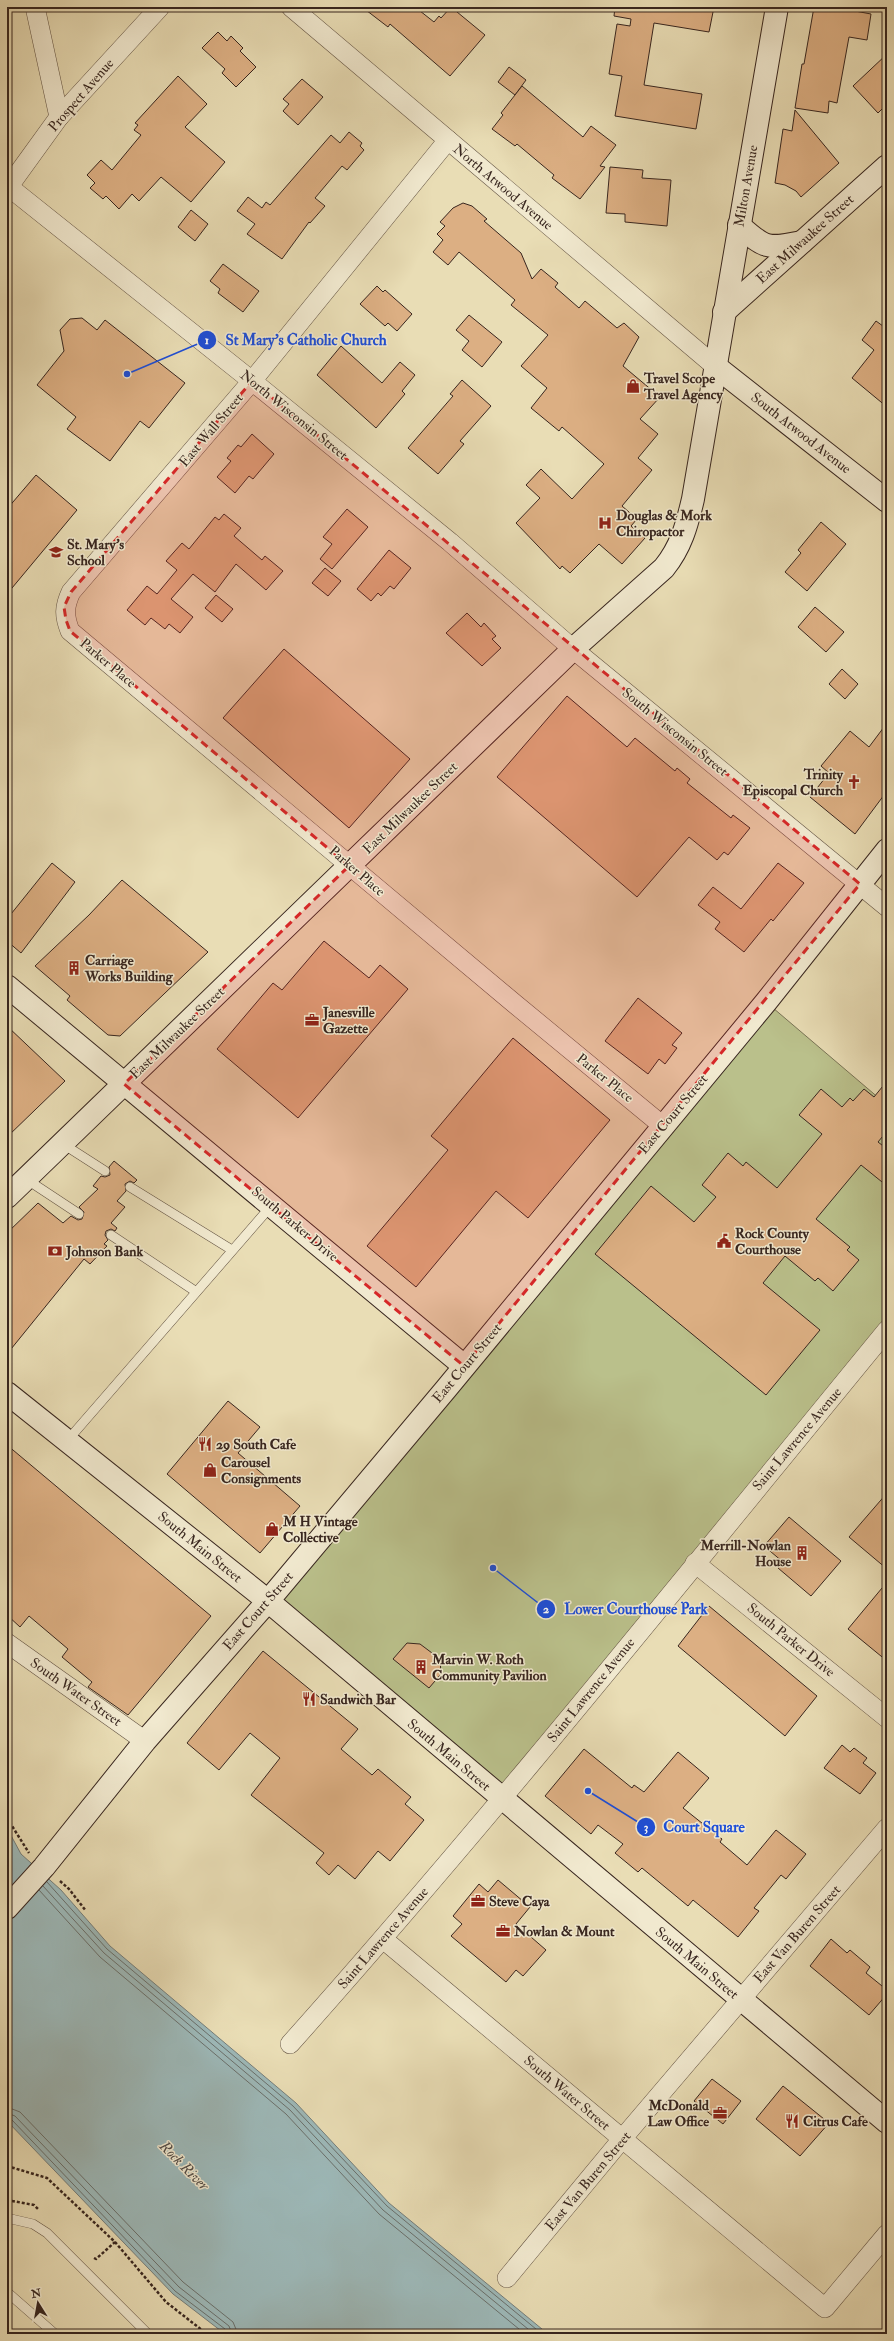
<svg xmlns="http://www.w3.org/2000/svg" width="894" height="2341" font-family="'IM FELL Double Pica',serif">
  <rect width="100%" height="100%" fill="#e9ddb5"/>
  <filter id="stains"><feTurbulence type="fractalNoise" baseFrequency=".005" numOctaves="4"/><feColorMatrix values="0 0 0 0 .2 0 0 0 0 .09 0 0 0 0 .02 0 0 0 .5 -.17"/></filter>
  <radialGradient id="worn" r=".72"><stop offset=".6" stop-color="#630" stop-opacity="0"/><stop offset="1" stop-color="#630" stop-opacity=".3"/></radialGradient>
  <path fill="#bac08b" stroke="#797355" d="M766 1002 887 1105V1330L501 1799 268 1601Z"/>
  <path fill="#9db9b9" stroke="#757e7b" d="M7 1828 21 1854 61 1890 110 1946 296 2103 389 2203 548 2334H225L173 2294 7 2121Z"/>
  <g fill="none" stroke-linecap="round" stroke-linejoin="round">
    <g stroke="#6a706c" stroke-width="1">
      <path d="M47 1882 107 1949 293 2106 387 2206 542 2334"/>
      <path d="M43 1886 104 1953 290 2110 383 2210 534 2334"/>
      <path d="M39 1890 100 1957 286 2114 379 2214 525 2334"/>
      <path d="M7 2107 20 2112 183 2282 233 2322 238 2334"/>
      <path d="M7 2113 15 2116 179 2287 229 2326 232 2334"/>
      <path d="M7 2118 12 2120 175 2291 225 2329 227 2334"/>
    </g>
  </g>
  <g fill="#dcaf83" stroke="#38261f">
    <path d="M362 7H415L434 22 439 16 441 18 451 7 485 35 450 76 390 24 388 27Z"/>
    <path d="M615 7H714L709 32 654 23 644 85 702 94 696 129 615 116 622 76 609 74 617 24 630 26 631 19 614 16Z"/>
    <path d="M814 7 833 11 834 7H856L855 11 871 14 867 40 849 37 837 103 829 101 828 113 795 108 802 64H804Z"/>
    <path d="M218 32 227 41 231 36 243 48 240 51 256 67 236 87 222 73 225 69 202 48Z"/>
    <path d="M887 54V104L878 113 853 86Z"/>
    <path d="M509 67 526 80 515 95 498 82Z"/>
    <path d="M178 76 207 104 185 127 225 162 191 202 161 177 139 201 132 194 119 209 106 196 103 199 90 188 95 183 87 175 101 160 112 170 141 135 134 130 138 125 135 123Z"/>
    <path d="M302 79 323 97 298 125 283 111 289 104 283 99Z"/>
    <path d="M522 86 583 137 591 126 616 145 600 166 605 167 580 199 552 178 554 175 517 144 515 146 492 129 503 115 501 113Z"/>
    <path d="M795 110 839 163 801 197 796 191 785 185 775 183 783 129 792 131Z"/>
    <path d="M349 132 362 143 360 146 364 150 347 170 342 166 315 198 325 206 310 223 309 222 282 259 247 234 255 224 237 211 248 197 262 208 266 202 270 205 331 135 340 143Z"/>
    <path d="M610 167 643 170 642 178 671 180 667 226 625 222V214L606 213Z"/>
    <path d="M463 203 472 206 487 219 484 221 521 253 532 279 541 269 558 283 555 287 579 308 585 301 617 328 624 323 639 337 623 366 660 397 640 419 658 434 638 458 652 470 622 506 637 519 631 526 645 538 622 564 599 544 570 573 562 566 560 569 516 523 540 498 526 485 541 469 572 499 604 464 562 427 559 431 531 408 547 388 521 366 548 335 511 305 515 300 459 252 448 265 433 252 443 240 437 234 445 226 440 222 453 208Z"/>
    <path d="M191 210 208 224 195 241 178 227Z"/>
    <path d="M223 264 259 291 243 312 218 293 220 289 210 281Z"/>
    <path d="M377 286 383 292 385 290 412 314 397 331 388 323 385 326 360 304Z"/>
    <path d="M469 315 502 342 482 367 462 350 469 341 456 330Z"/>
    <path d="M82 318 97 330 105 320 185 383 149 428 140 421 110 461 67 429 76 417 37 385 64 351 60 330 70 319Z"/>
    <path d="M876 321 887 329V407L852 378 874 350 862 340Z"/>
    <path d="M341 346 382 383 400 362 415 375 402 391 405 394 376 428 317 375Z"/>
    <path d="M462 380 491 406 460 441 464 444 438 474 408 448 453 396 450 394Z"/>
    <path d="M252 434 274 454 253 479 249 476 235 493 217 477 231 461 227 458 238 445 241 447Z"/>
    <path d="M36 475 77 510 7 594V509Z"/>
    <path d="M347 509 368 527 332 569 320 559 332 544 323 537Z"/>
    <path d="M224 514 241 528 234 536 262 560 265 556 283 571 266 590 236 564 215 592 193 574 171 599 193 617 180 633 169 624 165 629 151 618 145 625 127 610 147 586 157 594 177 570 166 561 182 543 189 549 215 517 219 520Z"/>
    <path d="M821 522 846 544 807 591 785 572 801 553 798 550Z"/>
    <path d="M389 550 411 568 394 589 390 586 381 596 378 593 371 601 357 589Z"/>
    <path d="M325 568 341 581 328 596 312 583Z"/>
    <path d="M216 595 233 609 222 622 205 608Z"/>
    <path d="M815 607 844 632 826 652 798 627Z"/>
    <path d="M467 613 481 627 484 623 496 636 492 639 501 648 482 666 446 633Z"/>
    <path d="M284 649 410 759 349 828 223 718Z"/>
    <path d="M842 669 858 684 845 699 829 684Z"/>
    <path d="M567 696 627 747 635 738 675 771 677 768 690 779 687 783 731 818 733 815 750 828 728 855 724 852 717 860 689 837 637 897 497 777Z"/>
    <path d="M887 723V791L855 834 810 797 829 773 821 766 850 731 869 747Z"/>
    <path d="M52 863 75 882 21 953 7 941V919Z"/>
    <path d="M778 863 804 883 773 921 771 919 744 952 715 929 720 922 698 905 713 887 741 909Z"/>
    <path d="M122 880 208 952 120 1036 108 1035 67 1000 70 996 35 966 89 915Z"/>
    <path d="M324 941 369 978 380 965 408 989 298 1118 217 1049 273 983 282 990Z"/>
    <path d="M638 998 682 1033 672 1045 677 1048 665 1064 659 1059 648 1074 605 1041Z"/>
    <path d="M7 1026 65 1081 7 1137Z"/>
    <path d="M513 1038 610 1120 528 1218 496 1191 416 1287 367 1246 448 1150 431 1136Z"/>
    <path d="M887 1081V1131L878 1142 887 1149V1186L861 1165 816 1219 850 1247 847 1250 859 1260 833 1291 818 1278 815 1281 785 1256 763 1283 820 1330 766 1395 595 1254 651 1186 694 1222 716 1197 702 1185 728 1153 743 1166 746 1162 777 1188 822 1134 799 1115 821 1089 842 1107 850 1098 853 1101 864 1089 874 1097Z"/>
    <path d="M114 1161 137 1180 134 1183 130 1181 125 1184 126 1191 117 1201 125 1207 111 1223 117 1228 115 1231 111 1229 106 1231 105 1235 108 1240 104 1244 107 1246 90 1264 84 1259 7 1354V1233L38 1203 63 1223 71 1216 78 1220 82 1219 84 1212 79 1207 98 1189 93 1186 101 1176 105 1177 110 1175 109 1167Z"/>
    <path d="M228 1401 260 1427 238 1453 300 1506 260 1553 167 1474Z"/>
    <path d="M7 1445 211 1616 128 1715 88 1687 92 1682 62 1657 68 1649 29 1616 20 1627 7 1615Z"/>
    <path d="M887 1493V1569L849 1537Z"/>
    <path d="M789 1517 841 1561 811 1596 778 1568 783 1562 764 1546Z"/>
    <path d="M887 1582V1661L848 1629Z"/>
    <path d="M709 1606 817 1696 785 1736 678 1646Z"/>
    <path d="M407 1643 420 1644 440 1659 441 1674 429 1688 393 1659Z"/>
    <path d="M263 1651 358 1729 341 1749 372 1775 378 1769 411 1797 405 1804 424 1820 390 1861 378 1851 355 1879 338 1865 329 1875 316 1863 324 1853 251 1795 280 1758 250 1733 219 1770 187 1743Z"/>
    <path d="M842 1745 850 1752 854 1748 867 1758 863 1763 876 1773 860 1794 824 1768Z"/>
    <path d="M584 1749 632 1788 634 1785 644 1792 678 1752 709 1778 683 1808 722 1839 720 1842 747 1865 776 1830 806 1854 786 1879 781 1875 754 1908 759 1911 738 1937 693 1900 688 1906 642 1868 638 1872 615 1853 623 1844 598 1825 591 1834 545 1796Z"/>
    <path d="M498 1880 530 1907 516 1924 546 1950 523 1976 516 1970 506 1982 451 1936 462 1924 453 1916 479 1884 488 1892Z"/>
    <path d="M831 1939 847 1953 850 1950 870 1967 866 1973 887 1990V1994L869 2015 810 1966Z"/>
    <path d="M712 2079 741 2101 723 2124 694 2101Z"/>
    <path d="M783 2086 829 2123 800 2156 756 2119Z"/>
  </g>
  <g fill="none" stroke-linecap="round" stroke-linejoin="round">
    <defs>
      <g id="lane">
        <path d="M63 1144 105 1171"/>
        <path d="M26 1179 79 1214"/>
        <path d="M130 1187 232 1250"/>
        <path d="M111 1235 195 1291"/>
        <path d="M67 1441 272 1205"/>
        <path d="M7 2218 33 2224 47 2233 148 2334"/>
        <path d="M7 2292 55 2334"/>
      </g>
      <g id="street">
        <path d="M35 7 59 117"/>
        <path d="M291 7 715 366"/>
        <path d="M448 140 252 381 71 592C64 607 64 616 70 631L515 1004 663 1126"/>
        <path d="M9 187 252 381 450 542 573 649 887 907"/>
        <path d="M7 189 59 117 160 7"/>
        <path d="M695 1563 887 1718"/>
        <path d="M7 1643 145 1741"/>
        <path d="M383 1939 825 2308 887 2234"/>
        <path d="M290 2044C496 1813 690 1570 887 1330"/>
        <path d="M507 2278 622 2139 887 1828"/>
      </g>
      <g id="secondary">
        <path d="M739 225C765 249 768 249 802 242"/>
        <path d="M724 312 887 166"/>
        <path d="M715 366 887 501"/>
        <path d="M7 986 464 1366"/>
        <path d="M7 1197 573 649 664 568C681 547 687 525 693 499L777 7"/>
        <path d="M7 1393 268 1601 887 2122"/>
        <path d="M7 1908 44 1867 145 1741 268 1601 446 1389 766 1002 887 850"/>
      </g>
    </defs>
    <use href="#lane" stroke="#645444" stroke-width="10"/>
    <use href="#street" stroke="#645444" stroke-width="20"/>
    <use href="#secondary" stroke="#38261f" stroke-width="24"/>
    <g stroke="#38261f" stroke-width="2.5" stroke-dasharray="3 2" stroke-linecap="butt">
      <path d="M7 1818 29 1853"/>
      <path d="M60 1881 69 1889 86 1911"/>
      <path d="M7 2166 47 2178 115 2242 166 2302 207 2334"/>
      <path d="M7 2200 34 2205 39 2210"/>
      <path d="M94 2258 96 2259 115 2242"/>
    </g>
    <use href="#lane" stroke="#f1e9cf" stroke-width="9"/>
    <use href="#street" stroke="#f1e9cf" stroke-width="19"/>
    <use href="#secondary" stroke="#f1e9cf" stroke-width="22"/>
  </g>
  <path fill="#d62828" fill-opacity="0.2" stroke="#d62828" stroke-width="3" stroke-dasharray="8 5" stroke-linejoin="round" d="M252 381 860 884 464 1366 124 1084 349 866 70 631 66 620 64 607 71 592Z"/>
  <defs>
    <symbol id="shop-bare" viewBox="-9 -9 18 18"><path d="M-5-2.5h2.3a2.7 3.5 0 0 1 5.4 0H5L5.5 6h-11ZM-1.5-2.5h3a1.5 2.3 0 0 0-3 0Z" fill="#8f2418" stroke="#f1e9cf" stroke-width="2.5" paint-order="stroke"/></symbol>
    <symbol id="hospital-bare" viewBox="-9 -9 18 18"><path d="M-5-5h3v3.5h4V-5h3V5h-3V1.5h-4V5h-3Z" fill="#8f2418" stroke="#f1e9cf" stroke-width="2.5" paint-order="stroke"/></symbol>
    <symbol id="school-bare" viewBox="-9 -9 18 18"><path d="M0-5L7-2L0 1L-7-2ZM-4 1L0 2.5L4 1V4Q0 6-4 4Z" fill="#8f2418" stroke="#f1e9cf" stroke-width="2.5" paint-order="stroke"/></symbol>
    <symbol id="church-bare" viewBox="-9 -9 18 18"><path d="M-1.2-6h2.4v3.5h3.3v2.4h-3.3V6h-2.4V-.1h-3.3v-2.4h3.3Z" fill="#8f2418" stroke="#f1e9cf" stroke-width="2.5" paint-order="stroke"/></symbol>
    <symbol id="building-bare" viewBox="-9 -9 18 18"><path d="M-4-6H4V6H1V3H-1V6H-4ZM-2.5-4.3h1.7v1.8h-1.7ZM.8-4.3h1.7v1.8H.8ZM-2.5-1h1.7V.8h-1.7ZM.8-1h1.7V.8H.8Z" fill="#8f2418" stroke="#f1e9cf" stroke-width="2.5" paint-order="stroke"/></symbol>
    <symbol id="office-bare" viewBox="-9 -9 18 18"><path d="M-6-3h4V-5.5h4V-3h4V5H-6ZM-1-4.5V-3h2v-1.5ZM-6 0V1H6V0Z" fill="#8f2418" stroke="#f1e9cf" stroke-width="2.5" paint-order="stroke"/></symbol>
    <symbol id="civic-bare" viewBox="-9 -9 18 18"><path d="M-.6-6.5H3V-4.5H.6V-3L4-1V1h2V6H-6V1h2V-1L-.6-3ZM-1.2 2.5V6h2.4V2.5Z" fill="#8f2418" stroke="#f1e9cf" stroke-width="2.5" paint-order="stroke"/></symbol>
    <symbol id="bank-bare" viewBox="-9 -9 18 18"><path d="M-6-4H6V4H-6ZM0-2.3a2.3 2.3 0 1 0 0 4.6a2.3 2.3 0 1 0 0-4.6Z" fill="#8f2418" stroke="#f1e9cf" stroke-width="2.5" paint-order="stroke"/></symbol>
    <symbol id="restaurant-bare" viewBox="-9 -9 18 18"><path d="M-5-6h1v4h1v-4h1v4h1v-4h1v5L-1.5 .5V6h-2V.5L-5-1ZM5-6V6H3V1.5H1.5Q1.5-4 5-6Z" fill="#8f2418" stroke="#f1e9cf" stroke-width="2.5" paint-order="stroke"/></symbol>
  </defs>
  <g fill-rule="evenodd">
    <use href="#shop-bare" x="623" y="376" width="20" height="20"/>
    <use href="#hospital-bare" x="595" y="513" width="20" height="20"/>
    <use href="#school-bare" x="46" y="542" width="20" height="20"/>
    <use href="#church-bare" x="844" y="772" width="20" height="20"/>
    <use href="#building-bare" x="64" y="958" width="20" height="20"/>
    <use href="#office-bare" x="302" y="1010" width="20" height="20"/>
    <use href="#civic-bare" x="714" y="1231" width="20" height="20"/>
    <use href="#bank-bare" x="45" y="1241" width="20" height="20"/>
    <use href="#restaurant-bare" x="195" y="1434" width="20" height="20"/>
    <use href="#shop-bare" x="200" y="1460" width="20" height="20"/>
    <use href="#shop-bare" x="262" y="1519" width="20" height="20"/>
    <use href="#building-bare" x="792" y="1543" width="20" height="20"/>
    <use href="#building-bare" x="411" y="1657" width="20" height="20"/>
    <use href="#restaurant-bare" x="299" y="1689" width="20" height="20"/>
    <use href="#office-bare" x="468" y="1891" width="20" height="20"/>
    <use href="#office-bare" x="493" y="1921" width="20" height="20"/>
    <use href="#office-bare" x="710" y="2103" width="20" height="20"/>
    <use href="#restaurant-bare" x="782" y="2111" width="20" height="20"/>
  </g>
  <g text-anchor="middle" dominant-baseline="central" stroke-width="3" stroke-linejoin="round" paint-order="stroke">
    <g font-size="14" fill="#38261f" stroke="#f1e9cf">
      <text transform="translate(81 95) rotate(-49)">Prospect Avenue</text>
      <text transform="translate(746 186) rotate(-80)">Milton Avenue</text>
      <text transform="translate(503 187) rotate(40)">North Atwood Avenue</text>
      <text transform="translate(805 239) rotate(-42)">East Milwaukee Street</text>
      <text transform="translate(294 415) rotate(39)">North Wisconsin Street</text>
      <text transform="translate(211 430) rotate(-50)">East Wall Street</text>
      <text transform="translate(801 433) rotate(38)">South Atwood Avenue</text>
      <text transform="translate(108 663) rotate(40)">Parker Place</text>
      <text transform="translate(675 732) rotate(39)">South Wisconsin Street</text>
      <text transform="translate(410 808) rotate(-44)">East Milwaukee Street</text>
      <text transform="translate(357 871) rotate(41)">Parker Place</text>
      <text transform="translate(177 1033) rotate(-44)">East Milwaukee Street</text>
      <text transform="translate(605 1078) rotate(39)">Parker Place</text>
      <text transform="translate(673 1114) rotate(-50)">East Court Street</text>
      <text transform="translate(295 1224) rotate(40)">South Parker Drive</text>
      <text transform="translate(467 1363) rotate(-50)">East Court Street</text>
      <text transform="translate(797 1439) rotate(-50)">Saint Lawrence Avenue</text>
      <text transform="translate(200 1547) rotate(39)">South Main Street</text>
      <text transform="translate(258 1611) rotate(-49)">East Court Street</text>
      <text transform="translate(791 1640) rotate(39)">South Parker Drive</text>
      <text transform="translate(591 1690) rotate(-51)">Saint Lawrence Avenue</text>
      <text transform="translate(76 1692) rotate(35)">South Water Street</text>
      <text transform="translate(449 1755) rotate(40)">South Main Street</text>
      <text transform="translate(797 1934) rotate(-49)">East Van Buren Street</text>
      <text transform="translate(383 1938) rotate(-49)">Saint Lawrence Avenue</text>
      <text transform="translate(697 1963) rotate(40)">South Main Street</text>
      <text transform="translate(567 2093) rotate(40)">South Water Street</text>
      <text transform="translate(588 2181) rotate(-50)">East Van Buren Street</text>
    </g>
    <g font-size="14" font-weight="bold" fill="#38261f" stroke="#f1e9cf" text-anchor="start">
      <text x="644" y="378">Travel Scope<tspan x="644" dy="16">Travel Agency</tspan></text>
      <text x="616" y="515">Douglas &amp; Mork<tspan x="616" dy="16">Chiropactor</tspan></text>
      <text x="67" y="544">St. Mary's<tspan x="67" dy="16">School</tspan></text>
      <text x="843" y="774" text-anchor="end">Trinity<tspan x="843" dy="16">Episcopal Church</tspan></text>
      <text x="85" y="960">Carriage<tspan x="85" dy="16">Works Building</tspan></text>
      <text x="323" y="1012">Janesville<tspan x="323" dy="16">Gazette</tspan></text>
      <text x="735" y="1233">Rock County<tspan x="735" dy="16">Courthouse</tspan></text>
      <text x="66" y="1251">Johnson Bank</text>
      <text x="216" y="1444">29 South Cafe</text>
      <text x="221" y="1462">Carousel<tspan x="221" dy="16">Consignments</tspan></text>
      <text x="283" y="1521">M H Vintage<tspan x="283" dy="16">Collective</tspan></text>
      <text x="791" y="1545" text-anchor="end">Merrill-Nowlan<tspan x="791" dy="16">House</tspan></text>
      <text x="432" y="1659">Marvin W. Roth<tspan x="432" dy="16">Community Pavilion</tspan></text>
      <text x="320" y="1699">Sandwich Bar</text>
      <text x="489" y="1901">Steve Caya</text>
      <text x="514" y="1931">Nowlan &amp; Mount</text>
      <text x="709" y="2105" text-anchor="end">McDonald<tspan x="709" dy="16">Law Office</tspan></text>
      <text x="803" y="2121">Citrus Cafe</text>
    </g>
    <g font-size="15" font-style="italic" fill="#514b46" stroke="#f1e9cf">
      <text transform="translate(184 2166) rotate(45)">Rock River</text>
    </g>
  </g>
  <path fill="none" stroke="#1d4ed8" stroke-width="1.5" d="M127 374L207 340M493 1568L546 1609M588 1791L646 1827"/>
  <g fill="#1d4ed8" stroke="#f1e9cf" stroke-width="1.5">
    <circle cx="127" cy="374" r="4"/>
    <circle cx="493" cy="1568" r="4"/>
    <circle cx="588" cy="1791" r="4"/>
    <circle cx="207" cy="340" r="10"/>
    <circle cx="546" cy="1609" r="10"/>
    <circle cx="646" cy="1827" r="10"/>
  </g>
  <g font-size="12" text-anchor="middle" font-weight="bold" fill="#fff">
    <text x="207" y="344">1</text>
    <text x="546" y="1613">2</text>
    <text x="646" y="1831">3</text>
  </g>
  <g font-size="15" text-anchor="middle" font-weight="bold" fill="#1d4ed8" stroke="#f1e9cf" stroke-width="3" stroke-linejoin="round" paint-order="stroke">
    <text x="306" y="345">St Mary's Catholic Church</text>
    <text x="636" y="1614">Lower Courthouse Park</text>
    <text x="704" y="1832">Court Square</text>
  </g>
  <rect width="894" height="2341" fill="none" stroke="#e9ddb5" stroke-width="24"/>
  <rect x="8" y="8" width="878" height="2325" fill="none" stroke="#38261f" stroke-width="2"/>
  <rect x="12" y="12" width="870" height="2317" fill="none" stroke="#38261f"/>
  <g transform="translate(38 2303) rotate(349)" stroke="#f1e9cf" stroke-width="3" paint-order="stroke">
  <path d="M0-3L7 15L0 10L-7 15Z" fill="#38261f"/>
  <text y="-6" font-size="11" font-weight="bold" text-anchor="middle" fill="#38261f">N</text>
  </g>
  <rect width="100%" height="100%" filter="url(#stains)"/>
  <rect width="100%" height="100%" fill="url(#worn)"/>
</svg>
